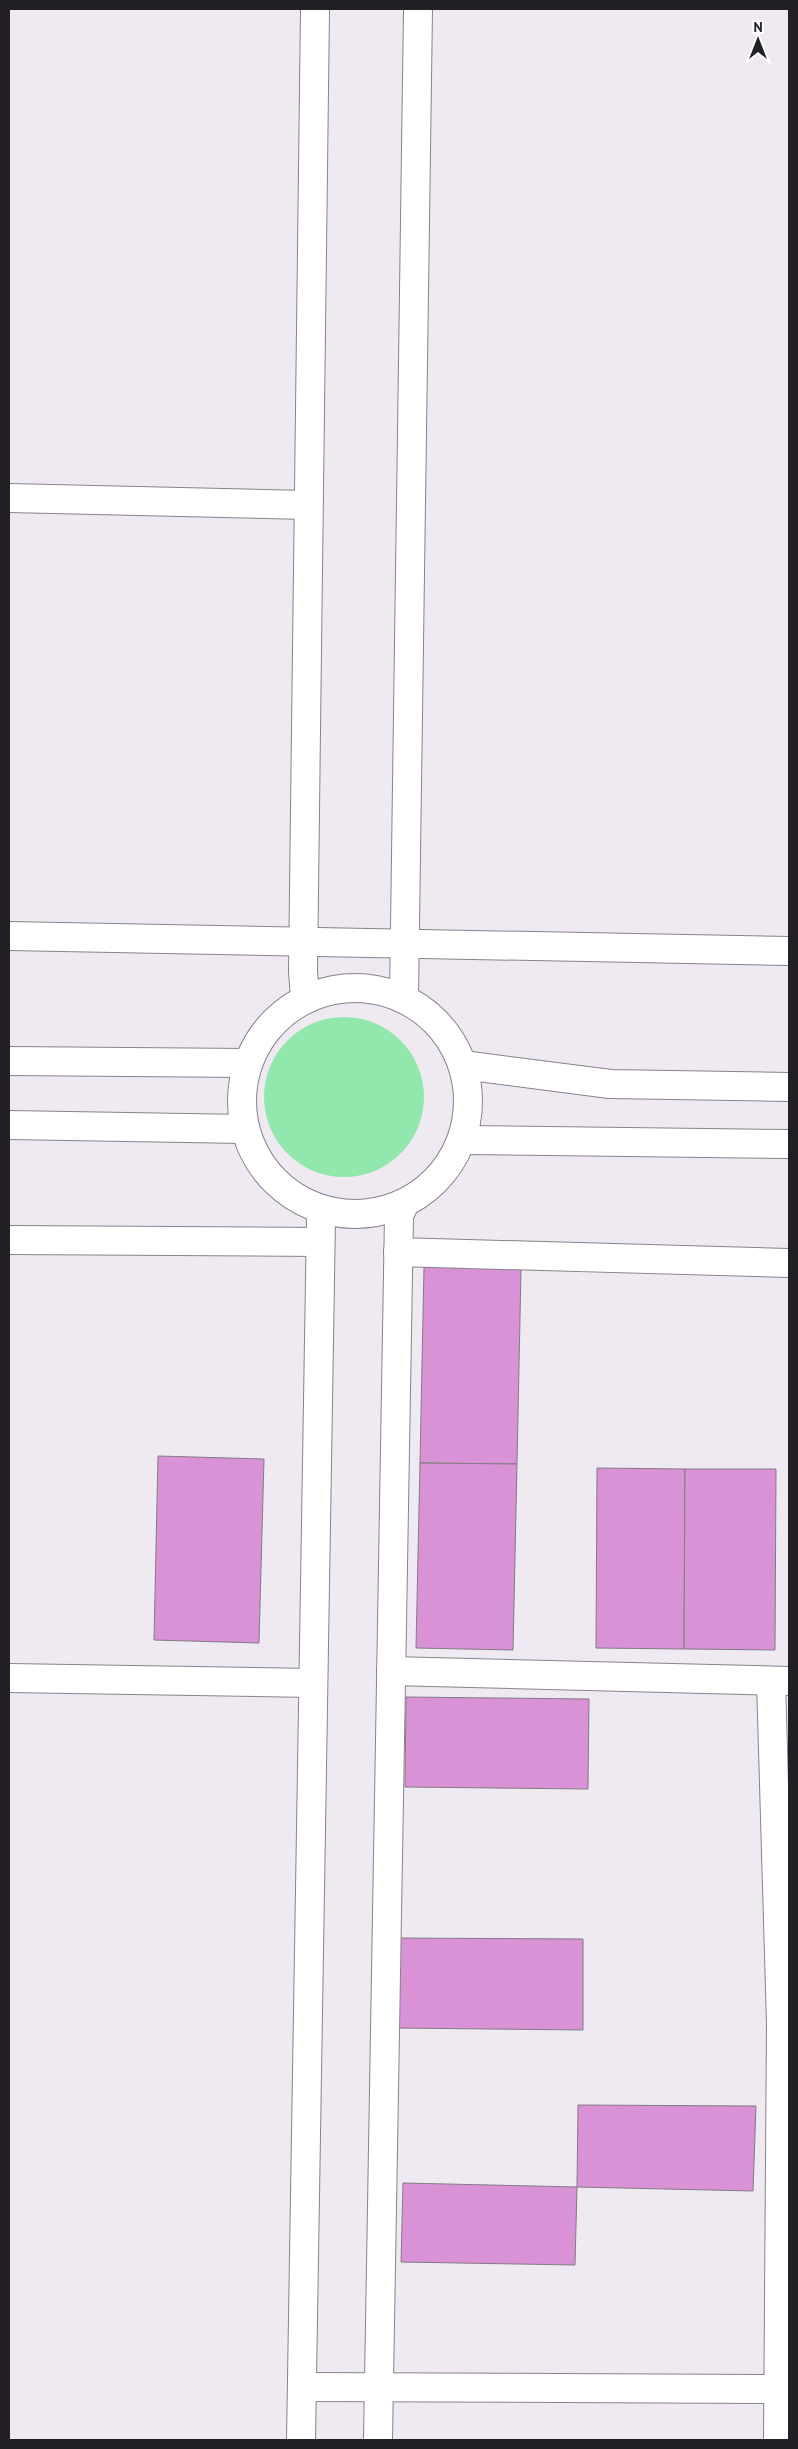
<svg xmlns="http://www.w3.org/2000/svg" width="798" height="2449" font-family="'PT Sans',sans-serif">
  <rect width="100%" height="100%" fill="#efe9f2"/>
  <circle fill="#92e7ac" cx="344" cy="1097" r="80"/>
  <g fill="#d892d5" stroke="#837b83">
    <path d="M424 1267 521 1269 517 1464 420 1463Z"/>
    <path d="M158 1456 264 1459 259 1643 154 1640Z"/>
    <path d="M420 1463 517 1464 513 1650 416 1648Z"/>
    <path d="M597 1468 685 1469 684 1649 596 1648Z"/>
    <path d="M685 1469H776L775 1650 684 1649Z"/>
    <path d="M406 1697 589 1699 588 1789 405 1787Z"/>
    <path d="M396 1938 583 1939V2030L395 2028Z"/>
    <path d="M578 2105 756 2106 753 2191 577 2187Z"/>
    <path d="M403 2183 577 2187 575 2265 401 2262Z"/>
  </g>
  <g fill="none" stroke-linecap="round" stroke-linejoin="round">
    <defs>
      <g id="minor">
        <path d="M9 498 308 505"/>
        <path d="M9 936 789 951"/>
        <path d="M9 1240 320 1242"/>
        <path d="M398 1252 789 1263"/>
        <path d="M391 1671 789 1681"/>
        <path d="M9 1678 313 1683"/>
        <path d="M771 1681 781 2024 778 2440"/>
        <path d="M302 2387 789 2389"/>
      </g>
      <g id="tertiary">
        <circle cx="355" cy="1101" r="113"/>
        <path d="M404 997 418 9"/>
        <path d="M305 998 303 971 315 9"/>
        <path d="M9 1061 248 1063"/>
        <path d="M463 1065 610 1084 789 1087"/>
        <path d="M9 1125 245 1129"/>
        <path d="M462 1140 789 1144"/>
        <path d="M301 2440 321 1218 320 1209"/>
        <path d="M378 2440 399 1215 405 1203"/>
      </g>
    </defs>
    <use href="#minor" stroke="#88838b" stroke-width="30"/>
    <use href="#tertiary" stroke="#88838b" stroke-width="30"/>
    <use href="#minor" stroke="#fff" stroke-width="28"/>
    <use href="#tertiary" stroke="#fff" stroke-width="28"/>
  </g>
  <rect width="798" height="2449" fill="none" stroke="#222024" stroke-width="20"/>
  <g transform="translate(758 40)" stroke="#ffffff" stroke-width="4" paint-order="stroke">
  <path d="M0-4L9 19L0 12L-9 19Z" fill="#222024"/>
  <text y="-8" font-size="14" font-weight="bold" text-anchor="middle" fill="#222024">N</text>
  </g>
</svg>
